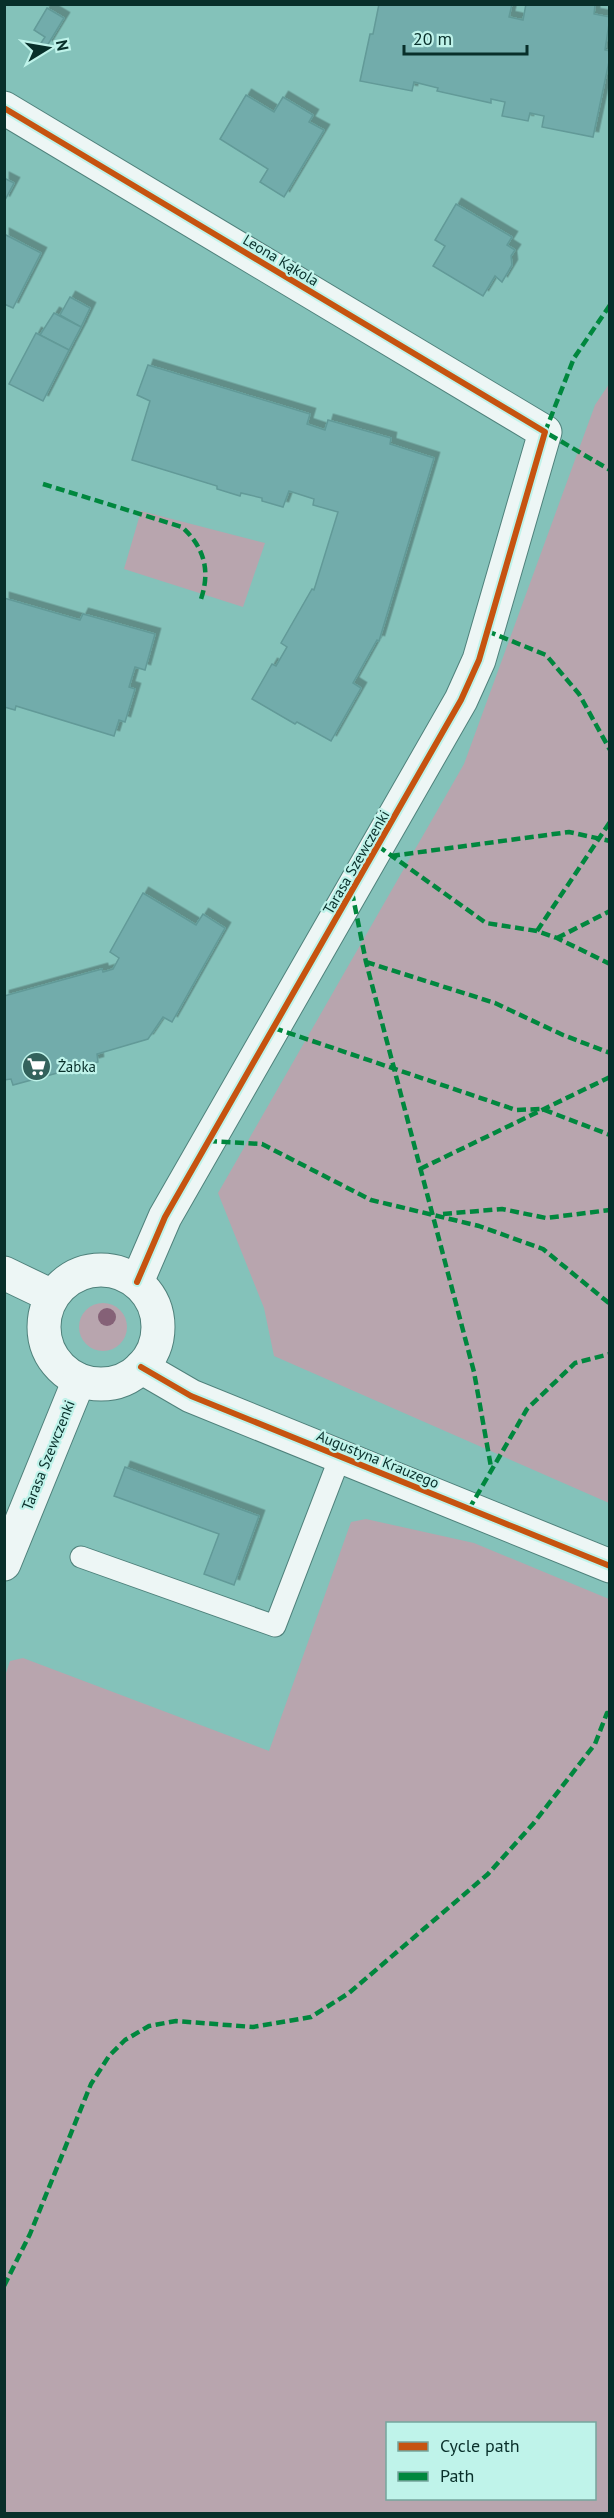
<svg xmlns="http://www.w3.org/2000/svg" width="614" height="2518" font-family="'PT Sans',sans-serif">
  <defs>
    <filter id="shadow"><feDropShadow dx="5.5" dy="-5.5" stdDeviation="0" flood-color="#0004"/></filter>
  </defs>
  <rect width="100%" height="100%" fill="#84c2ba"/>
  <g fill="#b8a5ae" fill-rule="evenodd">
    <path d="M609 384V1503L274 1356 264 1308 218 1193 464 764 595 405Z"/>
    <path d="M141 511 265 543 243 607 124 569Z"/>
    <circle cx="103" cy="1327" r="24"/>
    <path d="M366 1519 474 1543 609 1599V2513H5L4 1679 10 1661 23 1658 269 1751 351 1522ZM388 2424H594V2498H388Z"/>
  </g>
  <g fill="#72acab" stroke="#629a98" stroke-width="1.5" filter="url(#shadow)">
    <path d="M379 4H512L509 17 523 20 526 4 595 5 594 14 610 17 605 50 610 51V57L593 137 542 127 544 116 530 113 528 121 502 116 505 102 491 99V103L437 91 438 88 414 82 412 91 360 81 370 34H373Z"/>
    <path d="M47 8 64 18 47 46 41 43 45 37 34 30Z"/>
    <path d="M246 95 274 112 283 97 313 115 309 122 324 130 284 197 260 182 268 169 220 139Z"/>
    <path d="M4 178 14 183 4 202Z"/>
    <path d="M456 204 512 237 507 245 515 250 511 256 512 265 502 282 495 276 483 296 433 266 445 246 435 240Z"/>
    <path d="M4 234 41 253 13 308 4 304Z"/>
    <path d="M70 297 90 308 81 327 60 315Z"/>
    <path d="M54 313 81 327 69 350 40 335Z"/>
    <path d="M36 333 69 350 43 401 9 384Z"/>
    <path d="M148 365 310 414 307 424 325 430 328 420 391 438 390 444 434 458 379 641 377 640 353 683 361 688 331 741 297 722 295 724 252 699 272 664 276 666 287 647 281 643 312 589 314 590 338 512 313 505 314 499 289 491 283 507 262 501V498L241 493 240 496 217 489V486L132 460 150 401 137 395Z"/>
    <path d="M4 598 80 620 83 614 155 634 145 670 135 667 129 687 135 689 125 722 119 720 114 736 16 706 15 710 4 707Z"/>
    <path d="M143 893 196 925 203 914 225 928 172 1022 163 1017 148 1039 97 1054 98 1062 13 1085 11 1079 4 1080V996L102 969 103 972 113 969 119 958 110 952Z"/>
    <path d="M125 1467 259 1516 234 1585 204 1574 219 1534 114 1496Z"/>
  </g>
  <g fill="none" stroke-linecap="round" stroke-linejoin="round">
    <defs>
      <path id="service" d="M81 1557 275 1626 340 1457"/>
      <g id="minor">
        <path d="M4 108 545 432 479 660 461 700 165 1217 137 1282"/>
        <circle cx="101" cy="1327" r="57"/>
        <path d="M4 1273 52 1296"/>
        <path d="M141 1367 191 1396 610 1566"/>
        <path d="M4 1564 79 1380"/>
      </g>
    </defs>
    <use href="#service" stroke="#4f817b" stroke-width="23"/>
    <use href="#minor" stroke="#4f817b" stroke-width="35"/>
    <use href="#service" stroke="#edf6f5" stroke-width="21"/>
    <use href="#minor" stroke="#edf6f5" stroke-width="33"/>
    <g stroke="#00873e" stroke-width="4.5" stroke-dasharray="9 4.5" stroke-linecap="butt">
      <path d="M610 305 574 358 545 432 610 470"/>
      <path d="M43 484 182 527C205 548 211 572 200 602"/>
      <path d="M487 631 546 655 579 694 610 750"/>
      <path d="M378 846 486 923 537 931 557 938 610 964"/>
      <path d="M391 856 569 832 610 841"/>
      <path d="M352 892 366 962 474 1372 491 1467"/>
      <path d="M537 931 610 822"/>
      <path d="M557 938 610 911"/>
      <path d="M366 962 495 1003 563 1035 610 1053"/>
      <path d="M274 1028 516 1110 542 1109 610 1135"/>
      <path d="M208 1141 262 1144 371 1200 479 1226 543 1249 610 1304"/>
      <path d="M420 1169 610 1077"/>
      <path d="M443 1214 502 1209 546 1218 610 1210"/>
      <path d="M469 1509 527 1409 575 1363 610 1354"/>
      <path d="M4 2286 30 2234 91 2084 109 2056 125 2040 149 2026 176 2021 253 2027 311 2017 349 1993 488 1874 533 1824 595 1744 607 1713H610"/>
    </g>
    <defs>
      <g id="cycleway">
        <path d="M4 108 545 432 479 660 461 700 165 1217 137 1282"/>
        <path d="M141 1367 191 1396 610 1566"/>
      </g>
    </defs>
    <use href="#cycleway" stroke="#bff3ea" stroke-width="10"/>
    <use href="#cycleway" stroke="#c65310" stroke-width="6"/>
  </g>
  <circle fill="#856177" cx="107" cy="1317" r="9"/>
  <defs>
    <symbol id="supermarket-disc" viewBox="-11 -11 22 22"><circle r="9.5" fill="#33625c" stroke="#bff3ea"/><path d="M-6-5.5h2.5l.6 2H6L4.5 2H-2.5L-4.4-4H-6ZM-1.5 3.2a1.3 1.3 0 1 0 .1 0ZM3 3.2a1.3 1.3 0 1 0 .1 0Z" fill="#fff"/></symbol>
  </defs>
  <g fill-rule="evenodd">
    <use href="#supermarket-disc" x="20" y="1050" width="33" height="33"/>
  </g>
  <g text-anchor="middle" dominant-baseline="central" stroke-width="4.5" stroke-linejoin="round" paint-order="stroke">
    <g font-size="15" fill="#082f2a" stroke="#bff3ea">
      <text transform="translate(281 260) rotate(31)">Leona Kąkola</text>
      <text transform="translate(356 862) rotate(-60)">Tarasa Szewczenki</text>
      <text transform="translate(48 1455) rotate(-68)">Tarasa Szewczenki</text>
      <text transform="translate(378 1459) rotate(22)">Augustyna Krauzego</text>
    </g>
    <g font-size="15" fill="#082f2a" stroke="#bff3ea" text-anchor="start">
      <text x="58" y="1066">Żabka</text>
    </g>
  </g>
  <rect width="614" height="2518" fill="none" stroke="#082f2a" stroke-width="12"/>
  <rect x="386" y="2422" width="210" height="78" fill="#bff3ea" stroke="#76a59d" stroke-width="1.5"/>
  <rect x="398" y="2442" width="30" height="9" fill="#c65310" stroke="#76a59d" stroke-width="1.5"/>
  <text x="440" y="2452" font-size="18" fill="#082f2a">Cycle path</text>
  <rect x="398" y="2472" width="30" height="9" fill="#00873e" stroke="#76a59d" stroke-width="1.5"/>
  <text x="440" y="2482" font-size="18" fill="#082f2a">Path</text>
  <g transform="translate(48 48) rotate(79)" stroke="#bff3ea" stroke-width="4.5" paint-order="stroke">
  <path d="M0-4.5L10 22L0 15L-10 22Z" fill="#082f2a"/>
  <text y="-9" font-size="16" font-weight="bold" text-anchor="middle" fill="#082f2a">N</text>
  </g>
  <path d="M404 45v9h123v-9" fill="none" stroke="#082f2a" stroke-width="3"/>
  <text x="413" y="45" font-size="18" fill="#082f2a" stroke="#bff3ea" stroke-width="4.5" paint-order="stroke">20 m</text>
</svg>
